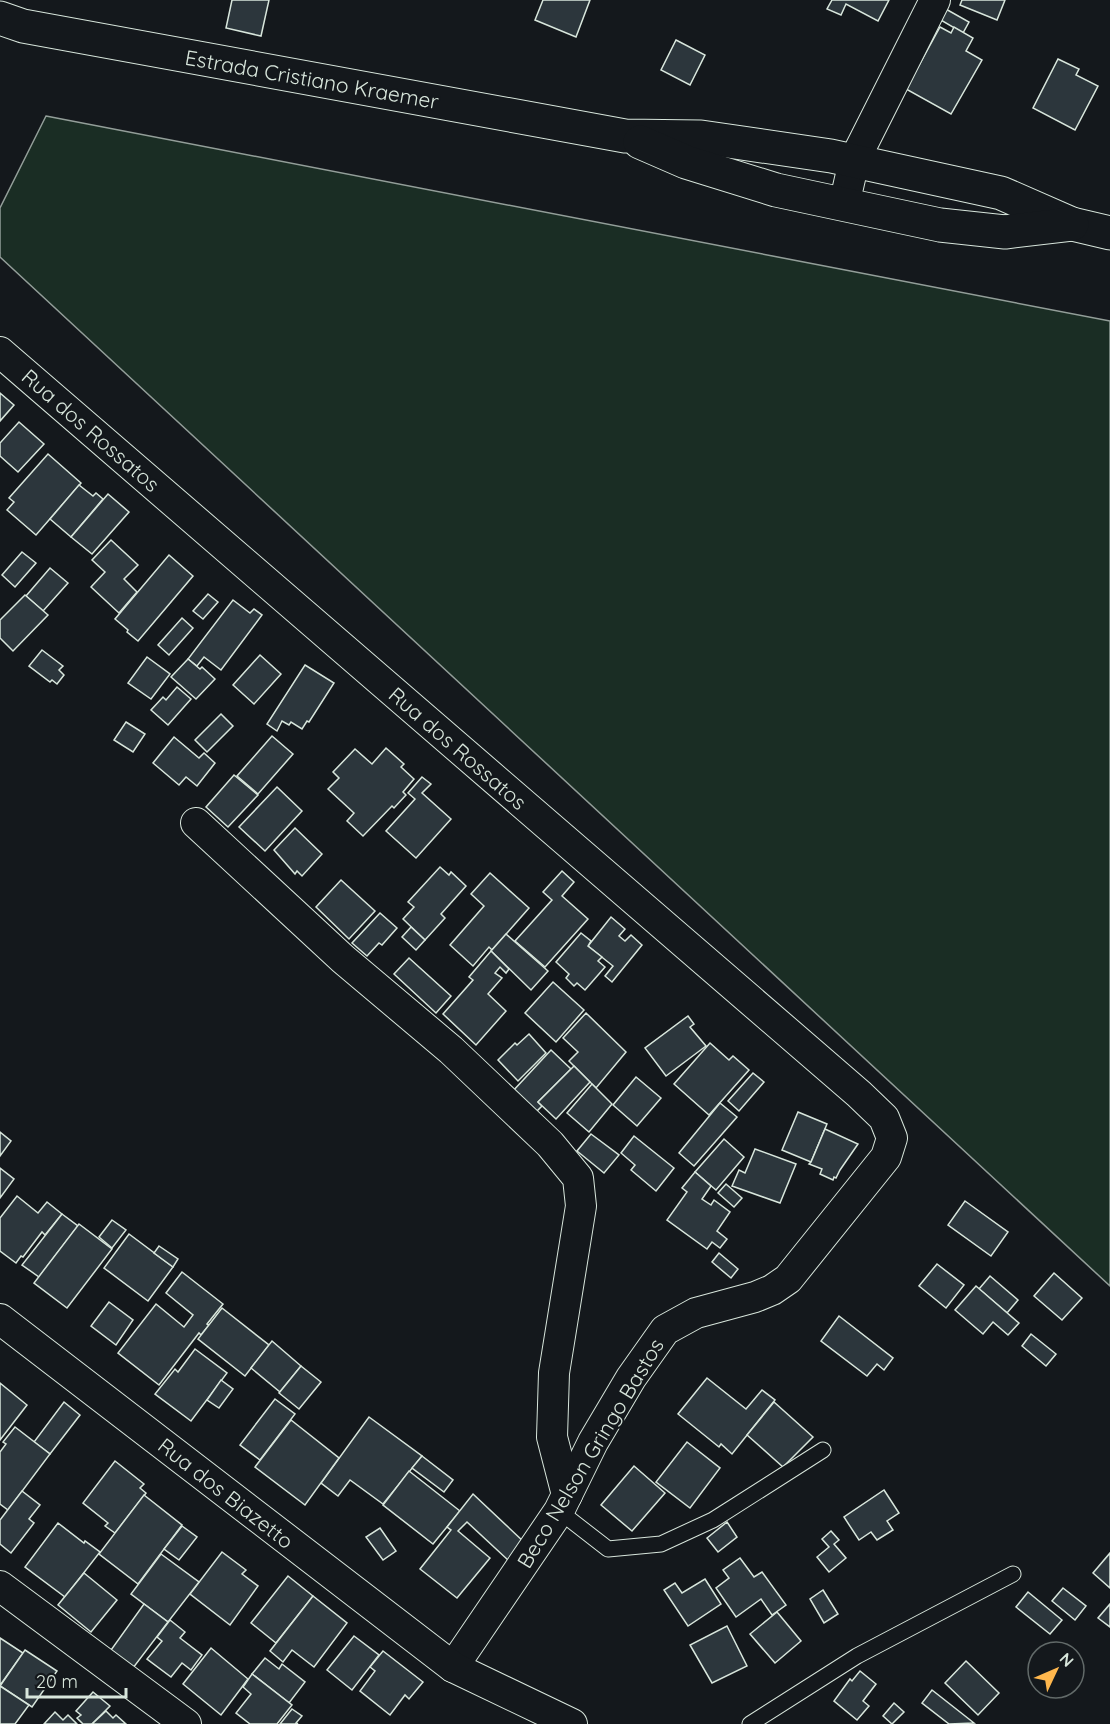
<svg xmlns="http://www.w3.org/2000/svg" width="1110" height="1724" font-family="Quicksand,sans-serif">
  <rect width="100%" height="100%" fill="#14181c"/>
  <path fill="#1a2d24" stroke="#939e99" stroke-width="1.5" d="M46 116 1110 321V1286L0 257V208Z"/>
  <g fill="#2c363c" stroke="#d8e6dc" stroke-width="1.5">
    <path d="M232 0H269L261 36 226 28Z"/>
    <path d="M543 0H590L576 37 535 20Z"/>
    <path d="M832 0H889L878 21 846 4 841 15 827 9Z"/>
    <path d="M962 0H1005L997 20 960 5Z"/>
    <path d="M944 8 969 22 963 33 939 19Z"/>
    <path d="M940 27 951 33 954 27 973 38 966 51 982 60 951 114 906 89Z"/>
    <path d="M676 40 705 55 690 85 661 70Z"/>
    <path d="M1058 59 1079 69 1076 75 1098 86 1075 130 1033 108Z"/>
    <path d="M0 393 14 405 0 421Z"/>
    <path d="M19 422 44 444 18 472 0 456V443Z"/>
    <path d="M48 454 81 483 36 535 7 510 14 502 9 498Z"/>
    <path d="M79 485 93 496 96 493 103 499 71 537 50 519Z"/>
    <path d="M108 494 129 512 92 554 71 537Z"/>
    <path d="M111 540 138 565 124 579 137 592 119 613 91 587 105 572 92 560Z"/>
    <path d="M22 552 36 563 15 587 2 575Z"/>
    <path d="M169 555 193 576 138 641 127 632 128 630 115 619Z"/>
    <path d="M50 568 68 583 43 611 26 596Z"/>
    <path d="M208 594 218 602 203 619 193 611Z"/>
    <path d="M25 595 48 615 13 651 0 638V620Z"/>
    <path d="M233 600 250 613 254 609 262 615 221 670 204 657 197 666 188 659Z"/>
    <path d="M182 618 193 628 169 655 158 645Z"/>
    <path d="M42 650 63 666 59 670 64 675 57 684 52 680 50 682 29 666Z"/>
    <path d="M260 655 281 674 254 704 233 685Z"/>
    <path d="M147 657 170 674 151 699 128 683Z"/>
    <path d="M188 659 200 669 202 667 215 679 196 699 171 677Z"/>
    <path d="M305 665 334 683 309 722 307 721 302 729 291 722 289 725 282 721 277 731 267 724Z"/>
    <path d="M177 687 191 699 168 725 151 710 163 697 166 700Z"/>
    <path d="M221 714 233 726 207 752 195 740Z"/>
    <path d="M126 722 145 734 133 752 114 740Z"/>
    <path d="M272 736 293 754 258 794 237 776Z"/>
    <path d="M174 737 199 758 204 753 215 763 197 786 186 777 179 785 153 763Z"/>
    <path d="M386 748 404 764 401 767 414 779 403 792 406 795 394 808 392 806 363 836 347 821 354 813 328 789 339 778 333 772 355 749 372 764Z"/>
    <path d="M234 775 258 795 228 827 206 807Z"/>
    <path d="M422 777 431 784 422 793 451 819 416 858 386 831 415 799 408 793Z"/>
    <path d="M277 787 302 811 265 851 239 827Z"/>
    <path d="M295 828 322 854 302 876 297 871 295 874 274 850Z"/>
    <path d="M440 867 449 875 451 872 466 886 441 914 445 918 425 940 403 919 414 907 408 902Z"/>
    <path d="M562 871 574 882 562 896 588 919 545 967 515 941 552 900 543 892Z"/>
    <path d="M490 873 529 908 492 950 489 947 473 966 450 945 484 906 471 894Z"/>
    <path d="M341 880 375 911 349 939 316 907Z"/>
    <path d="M380 913 397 928 382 945 379 943 367 956 352 943Z"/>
    <path d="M611 917 625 929 619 936 625 941 631 935 642 945 612 982 605 976 613 966 588 946Z"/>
    <path d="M411 927 425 940 416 950 402 937Z"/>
    <path d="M581 933 591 941 588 946 602 957 598 961 605 967 585 990 577 983 574 986 566 978 569 974 556 962Z"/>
    <path d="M506 934 548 971 531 990 491 951Z"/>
    <path d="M491 951 509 969 506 973 500 967 495 973 502 978 488 994 506 1011 476 1045 443 1014 473 980 469 977Z"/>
    <path d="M409 958 451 996 436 1013 394 974Z"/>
    <path d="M553 982 584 1010 556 1042 525 1013Z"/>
    <path d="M586 1013 626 1052 596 1088 569 1061 578 1052 563 1038Z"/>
    <path d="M688 1016 694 1024 690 1027 706 1046 666 1076 645 1048Z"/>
    <path d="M529 1034 546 1053 518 1081 498 1060 515 1043 517 1045Z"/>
    <path d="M710 1043 729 1060 733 1056 749 1070 709 1115 674 1084Z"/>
    <path d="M551 1050 571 1069 538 1102 542 1106 535 1113 512 1092Z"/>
    <path d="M574 1066 590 1082 556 1119 538 1102Z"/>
    <path d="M753 1073 764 1082 739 1111 728 1101Z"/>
    <path d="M636 1077 661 1098 637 1126 613 1105Z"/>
    <path d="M592 1084 612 1104 589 1132 567 1113Z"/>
    <path d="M720 1103 737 1117 694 1166 679 1153Z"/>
    <path d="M798 1112 827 1124 811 1162 782 1150Z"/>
    <path d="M825 1129 858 1144 840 1170 836 1178 834 1177 833 1180 820 1174 822 1169 809 1164 811 1162Z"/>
    <path d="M0 1132 11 1141 0 1156Z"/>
    <path d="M591 1134 619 1155 604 1173 577 1151Z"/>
    <path d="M634 1136 674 1168 656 1191 631 1170 635 1165 621 1153Z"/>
    <path d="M724 1139 744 1157 716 1190 695 1172Z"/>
    <path d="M755 1149 796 1164 780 1203 732 1186 739 1170 745 1173Z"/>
    <path d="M0 1168 14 1179 0 1198Z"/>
    <path d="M695 1172 711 1186 702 1199 711 1205 714 1200 730 1212 717 1231 727 1239 720 1248 712 1242 707 1249 667 1220 687 1192 682 1188Z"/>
    <path d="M726 1184 742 1198 734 1207 718 1193Z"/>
    <path d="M17 1196 38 1213 47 1202 62 1214 45 1235 42 1232 23 1257 21 1256 16 1263 0 1251V1218Z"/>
    <path d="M965 1201 1008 1232 991 1256 948 1225Z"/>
    <path d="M62 1214 78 1226 39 1277 22 1265Z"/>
    <path d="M112 1220 126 1230 112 1248 99 1237Z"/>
    <path d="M79 1224 112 1249 67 1308 34 1283Z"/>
    <path d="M129 1234 173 1267 148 1301 104 1268Z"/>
    <path d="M159 1246 178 1259 173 1267 154 1253Z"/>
    <path d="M719 1253 738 1269 731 1278 712 1262Z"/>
    <path d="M937 1264 964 1285 946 1308 919 1286Z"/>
    <path d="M182 1272 223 1304 207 1324 209 1325 201 1335 199 1333 159 1385 118 1353 156 1304 184 1327 193 1315 166 1293Z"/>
    <path d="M1054 1273 1082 1298 1062 1320 1034 1296Z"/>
    <path d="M990 1276 1018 1300 1007 1313 979 1289Z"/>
    <path d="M976 1286 1019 1323 1008 1335 993 1322 983 1334 955 1310Z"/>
    <path d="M109 1302 133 1320 116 1345 91 1326Z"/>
    <path d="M222 1308 269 1345 245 1376 198 1339Z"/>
    <path d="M839 1316 893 1358 884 1370 877 1364 867 1376 821 1341Z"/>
    <path d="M1031 1334 1056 1354 1046 1366 1022 1346Z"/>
    <path d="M272 1341 301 1366 280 1392 251 1368Z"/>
    <path d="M195 1349 227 1373 191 1421 155 1394 175 1369 178 1372Z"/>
    <path d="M301 1366 321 1382 299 1409 279 1393Z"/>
    <path d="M707 1378 746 1409 762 1390 775 1400 732 1454 721 1444 719 1447 678 1414Z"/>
    <path d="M221 1380 233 1389 219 1408 207 1400Z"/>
    <path d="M0 1383 27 1405 0 1440Z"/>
    <path d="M275 1399 295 1414 260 1460 240 1445Z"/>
    <path d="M64 1402 80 1415 50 1454 34 1442Z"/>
    <path d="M774 1402 813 1437 783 1467 747 1435Z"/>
    <path d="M369 1417 422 1456 383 1504 350 1480 338 1496 321 1483Z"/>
    <path d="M291 1420 339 1458 305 1505 255 1467Z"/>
    <path d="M15 1427 50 1454 8 1510 0 1504V1452L6 1444 3 1442Z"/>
    <path d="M687 1442 720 1468 690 1508 656 1482Z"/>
    <path d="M422 1456 453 1480 444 1492 412 1468Z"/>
    <path d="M115 1461 144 1484 140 1488 146 1493 115 1533 105 1526 108 1523 83 1503Z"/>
    <path d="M634 1466 665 1493 632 1531 601 1505Z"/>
    <path d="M409 1471 460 1511 433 1544 383 1505Z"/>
    <path d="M884 1490 899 1513 887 1521 893 1530 877 1540 871 1532 859 1540 844 1517Z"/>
    <path d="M22 1491 40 1505 29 1519 34 1523 11 1553 0 1544V1520Z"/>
    <path d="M473 1494 524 1542 509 1561 467 1522 458 1531 490 1558 457 1598 420 1569 451 1530 447 1527Z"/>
    <path d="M144 1495 182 1525 138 1584 99 1554Z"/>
    <path d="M727 1522 737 1537 718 1552 707 1538Z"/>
    <path d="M58 1523 84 1543 85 1541 100 1552 65 1597 25 1567Z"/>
    <path d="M182 1526 197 1537 179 1560 164 1549Z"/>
    <path d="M380 1528 396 1551 383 1560 366 1537Z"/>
    <path d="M831 1531 839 1540 834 1544 846 1558 829 1572 817 1557 829 1547 822 1539Z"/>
    <path d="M222 1552 246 1570 242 1574 258 1586 230 1625 190 1594Z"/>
    <path d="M1110 1553V1588L1093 1573Z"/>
    <path d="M161 1554 199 1582 168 1622 131 1594Z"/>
    <path d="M740 1558 754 1577 762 1572 786 1605 772 1615 761 1599 736 1617 716 1588 729 1578 723 1570Z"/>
    <path d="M84 1573 117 1600 91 1632 58 1605Z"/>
    <path d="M288 1576 313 1596 276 1643 251 1623Z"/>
    <path d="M705 1579 721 1604 688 1626 664 1590 675 1583 682 1593Z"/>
    <path d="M1063 1588 1086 1606 1075 1620 1052 1601Z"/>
    <path d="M823 1590 838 1614 824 1623 810 1599Z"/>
    <path d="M1028 1592 1062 1620 1050 1634 1016 1607Z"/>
    <path d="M313 1596 347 1623 314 1667 292 1650 283 1662 270 1651Z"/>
    <path d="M144 1604 168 1622 133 1668 111 1650Z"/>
    <path d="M1110 1604V1627L1098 1618Z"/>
    <path d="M777 1612 801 1641 775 1663 750 1634Z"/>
    <path d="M170 1620 185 1632 180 1638 202 1655 191 1670 182 1663 171 1677 147 1659 162 1641 157 1637Z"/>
    <path d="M727 1626 747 1666 712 1683 690 1645Z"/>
    <path d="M354 1636 379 1655 352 1690 327 1670Z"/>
    <path d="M0 1638 23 1653 1 1684H0Z"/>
    <path d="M211 1648 248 1679 221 1715 183 1684Z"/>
    <path d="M25 1650 57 1671 32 1707 0 1686Z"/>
    <path d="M383 1651 423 1682 409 1699 405 1695 390 1715 360 1691 375 1671 370 1667Z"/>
    <path d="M265 1658 279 1669 282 1664 305 1682 289 1703 252 1674Z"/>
    <path d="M966 1661 999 1693 978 1715 945 1683Z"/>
    <path d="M860 1671 876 1684 863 1701 869 1706 857 1720 834 1701 850 1679 852 1681Z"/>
    <path d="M252 1674 292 1705 277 1724H250L236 1713 251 1694 243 1687Z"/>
    <path d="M0 1686 29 1705 15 1724H0Z"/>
    <path d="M932 1690 974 1723 949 1724 922 1703Z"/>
    <path d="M93 1692 110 1706 92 1724H83L77 1718 81 1715 76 1711Z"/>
    <path d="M894 1703 904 1712 892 1724 883 1716Z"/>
    <path d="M292 1709 302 1716 296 1723 298 1724H280Z"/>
    <path d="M106 1711 113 1718 116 1715 126 1724H92Z"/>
    <path d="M55 1712 63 1720 68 1715 77 1724H44Z"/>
  </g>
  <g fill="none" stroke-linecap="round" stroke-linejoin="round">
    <defs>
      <g id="service">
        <path d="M559 1511 608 1549 661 1544 713 1520 823 1450"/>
        <path d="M750 1724 857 1656 1013 1574"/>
      </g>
      <g id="minor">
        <path d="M844 205 854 161 935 0"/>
        <path d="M0 352 859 1094 884 1118 892 1138 886 1157 788 1279 772 1290 755 1297 696 1313 665 1330 631 1378 593 1442 559 1511 453 1667"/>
        <path d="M196 823 343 959 451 1050 550 1144 578 1178 581 1206 554 1373 552 1437 567 1495"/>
        <path d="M0 1319 453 1667 572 1724"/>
        <path d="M0 1586 186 1724"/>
      </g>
      <g id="secondary">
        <path d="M0 18 23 26 625 136 701 137 831 156 1001 193 1072 224 1110 233"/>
        <path d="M640 142 686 162 776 190 940 225 1005 232 1072 224"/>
      </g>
    </defs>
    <use href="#service" stroke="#d8e6dc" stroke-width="17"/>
    <use href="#minor" stroke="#d8e6dc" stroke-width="32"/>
    <use href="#secondary" stroke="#d8e6dc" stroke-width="35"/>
    <use href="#service" stroke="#14181c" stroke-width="15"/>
    <use href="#minor" stroke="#14181c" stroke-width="30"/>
    <use href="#secondary" stroke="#14181c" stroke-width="33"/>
  </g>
  <g text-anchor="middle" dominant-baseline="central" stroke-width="4.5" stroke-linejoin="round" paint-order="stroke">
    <g font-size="21" fill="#d8e6dc" stroke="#14181c">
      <text transform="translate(312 79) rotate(10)">Estrada Cristiano Kraemer</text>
      <text transform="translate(91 430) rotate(41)">Rua dos Rossatos</text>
      <text transform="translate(458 748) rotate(41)">Rua dos Rossatos</text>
      <text transform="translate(590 1453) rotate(-59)">Beco Nelson Gringo Bastos</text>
      <text transform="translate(226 1493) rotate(38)">Rua dos Biazetto</text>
    </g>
  </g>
  <g transform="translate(1056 1670) rotate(46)"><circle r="28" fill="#14181c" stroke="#626a69" stroke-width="1.5"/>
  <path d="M0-4.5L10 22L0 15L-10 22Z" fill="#ffb74d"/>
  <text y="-9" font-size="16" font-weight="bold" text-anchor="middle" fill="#d8e6dc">N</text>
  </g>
  <path d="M27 1688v9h99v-9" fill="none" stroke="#d8e6dc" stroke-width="3"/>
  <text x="36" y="1688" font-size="18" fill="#d8e6dc" stroke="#14181c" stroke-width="4.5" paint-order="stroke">20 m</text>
</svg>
